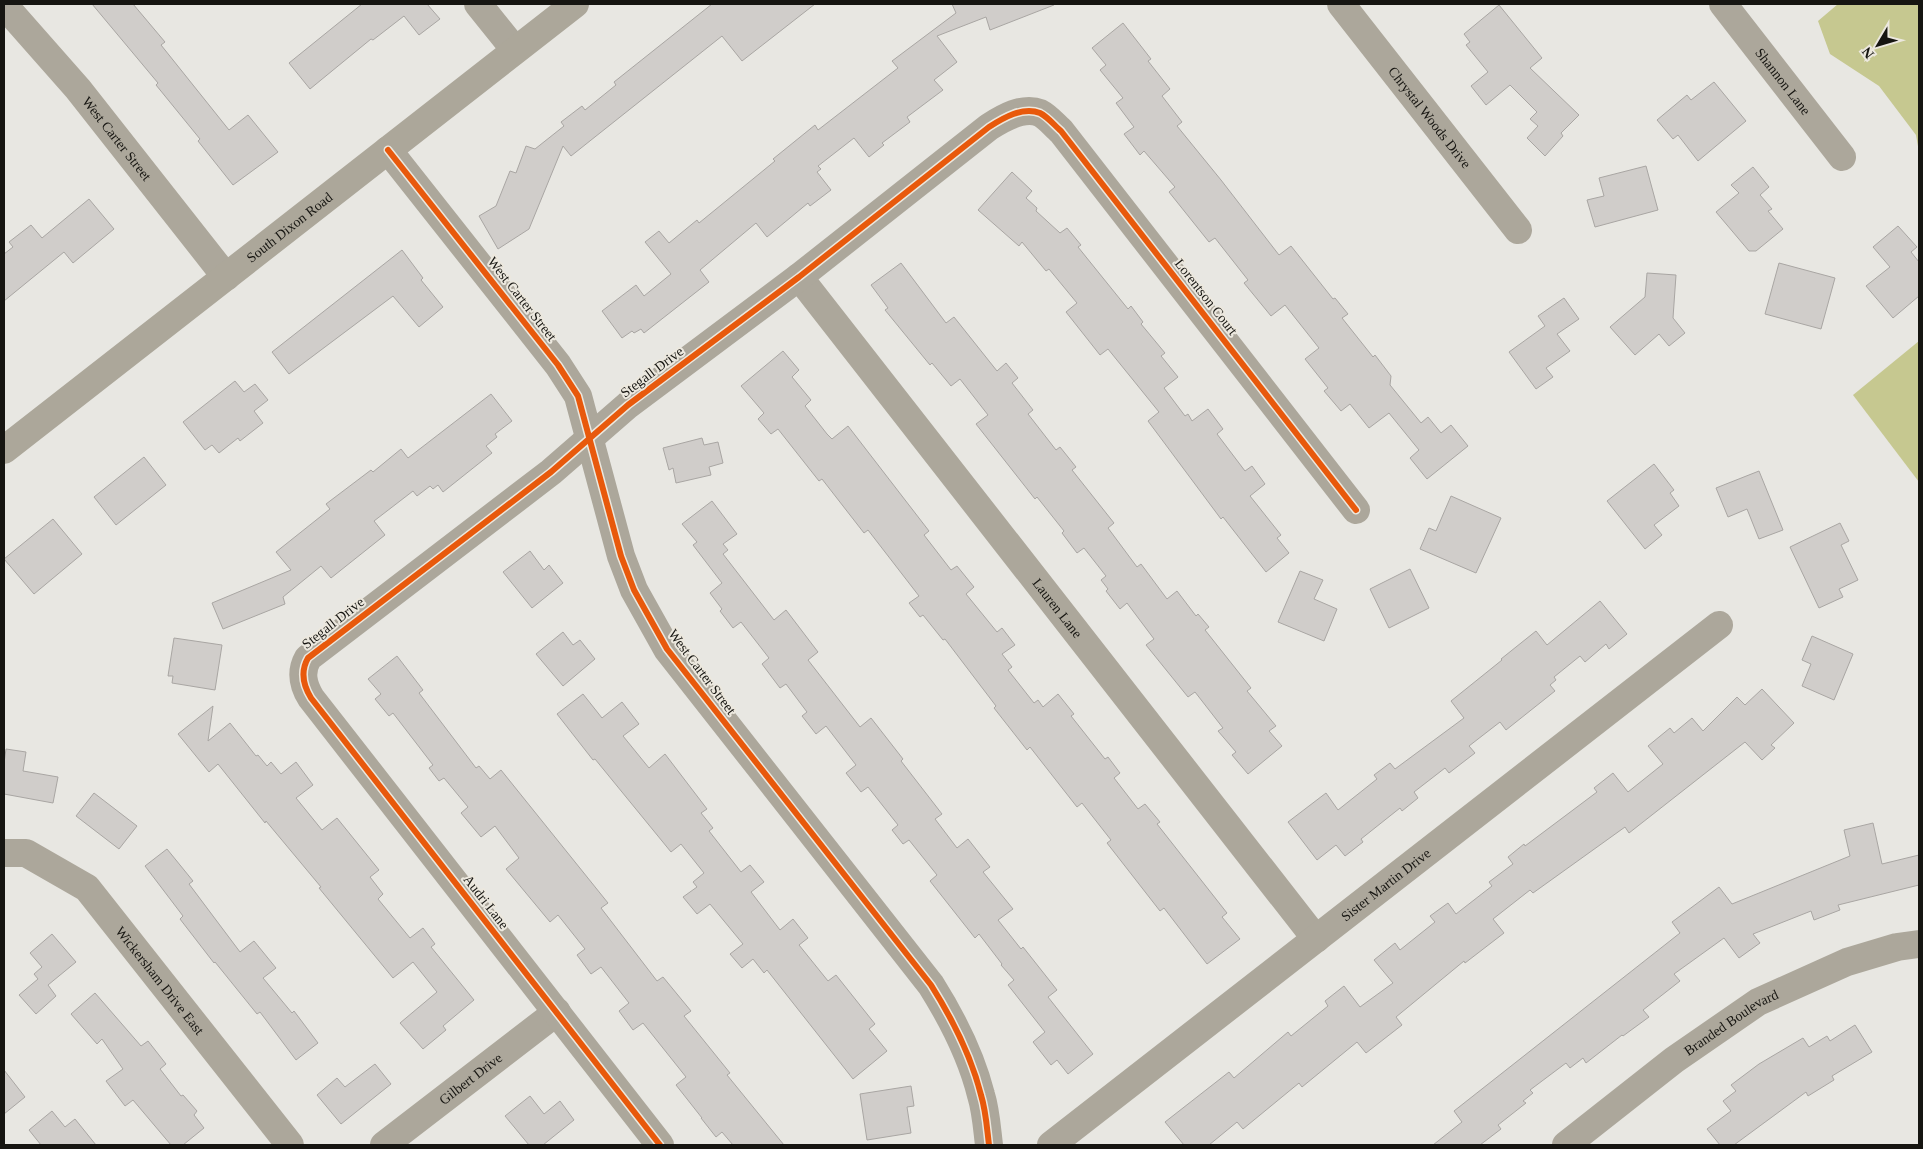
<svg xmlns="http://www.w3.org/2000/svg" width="1923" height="1149" font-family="'Times New Roman',serif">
  <rect width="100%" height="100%" fill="#e8e7e2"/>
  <g fill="#c6c890">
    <path d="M1838 4H1919V152L1916 135 1879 86 1830 54 1818 21Z"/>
    <path d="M1919 341V482L1853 395Z"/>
  </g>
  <g fill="#d0cdca" stroke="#a9a6a3">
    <path d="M92 4H133L165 42 161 45 229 130 248 115 278 152 233 185 198 141 200 139 156 85 158 83Z"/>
    <path d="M362 4H427L440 19 419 35 404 16 373 40 371 39 310 89 289 63Z"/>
    <path d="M712 4H815L742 61 722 36 571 156 563 146 529 229 498 249 479 216 496 206 510 171 516 173 526 146 535 149 564 126 561 122 582 106 585 110 616 85 614 82Z"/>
    <path d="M952 4H1054V5L990 30 986 17 937 36 957 62 934 80 943 90 907 117 910 122 882 143 884 145 869 157 854 138 818 166 821 169 817 172 831 190 810 206 808 203 767 237 756 223 700 270 709 282 644 333 641 329 634 333 632 331 622 338 602 311 636 285 644 296 671 274 645 242 659 231 669 243 697 220 699 223 775 161 773 159 815 125 818 130 898 68 892 61 956 13Z"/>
    <path d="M1499 5 1542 58 1530 68 1579 115 1561 133 1563 136 1545 156 1527 138 1538 126 1530 119 1537 112 1510 85 1486 105 1471 86 1488 72 1466 45 1470 42 1464 34Z"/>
    <path d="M1123 23 1151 59 1148 61 1170 89 1162 96 1182 122 1177 126 1221 180 1279 255 1291 246 1333 299 1335 298 1348 314 1342 318 1373 357 1375 355 1391 376 1390 385 1421 423 1428 417 1441 433 1451 425 1468 446 1427 479 1410 458 1419 450 1389 413 1369 428 1350 404 1341 411 1324 391 1328 388 1305 359 1319 348 1285 305 1271 316 1244 283 1248 280 1215 238 1209 242 1169 192 1175 187 1144 151 1140 155 1124 134 1134 127 1116 103 1123 98 1100 70 1106 65 1092 48Z"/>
    <path d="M1714 82 1746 121 1698 161 1678 135 1673 139 1657 120 1687 95 1691 100Z"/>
    <path d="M1646 166 1658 210 1595 227 1587 200 1604 196 1599 178Z"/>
    <path d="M1753 167 1769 187 1760 195 1772 209 1768 211 1783 229 1756 251H1749L1716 212 1739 193 1731 185Z"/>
    <path d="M1012 172 1032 191 1026 198 1037 208 1036 211 1060 233 1067 228 1081 245 1078 247 1128 309 1131 306 1143 322 1141 324 1165 353 1161 356 1178 377 1164 388 1185 416 1188 414 1192 421 1208 409 1223 429 1217 434 1245 471 1252 466 1265 484 1250 496 1281 535 1277 538 1289 553 1266 572 1223 517 1221 519 1148 421 1159 412 1108 349 1100 355 1066 312 1077 303 1049 269 1046 271 1022 242 1019 246 978 210Z"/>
    <path d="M89 199 114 229 73 263 64 252 4 301V254L13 247 9 242 31 225 42 238Z"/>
    <path d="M1898 226 1917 247 1911 252 1919 262V296L1893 318 1866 286 1890 267 1873 247Z"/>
    <path d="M402 250 423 278 421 280 443 307 419 327 393 296 289 374 272 352Z"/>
    <path d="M901 263 946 323 954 317 997 371 1006 363 1018 378 1012 383 1033 410 1028 414 1056 450 1060 447 1076 467 1072 470 1114 523 1108 528 1137 567 1141 564 1167 599 1177 591 1196 616 1198 614 1209 627 1205 630 1251 688 1247 691 1276 726 1269 731 1282 746 1248 774 1232 755 1236 752 1218 731 1223 728 1195 692 1188 697 1146 645 1154 639 1127 603 1120 609 1106 591 1108 589 1101 580 1106 576 1084 548 1077 553 1062 533 1064 531 1037 497 1035 499 976 424 988 415 960 379 951 386 932 363 930 365 885 310 888 308 871 285Z"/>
    <path d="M1779 263 1835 278 1821 329 1765 314Z"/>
    <path d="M1647 273 1676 275 1673 318 1685 333 1669 346 1659 334 1635 355 1610 327 1645 297Z"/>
    <path d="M1564 298 1579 319 1557 334 1570 351 1546 368 1553 377 1536 389 1509 352 1545 326 1538 316Z"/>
    <path d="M783 351 799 370 792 377 811 400 805 406 827 434 832 439 848 426 929 531 924 535 951 570 957 566 974 587 966 594 997 632 1002 628 1015 645 1002 654 1012 667 1008 670 1034 703 1038 700 1043 707 1058 694 1074 714 1071 716 1105 759 1108 757 1120 773 1114 778 1138 809 1145 804 1160 822 1157 824 1227 913 1222 917 1240 939 1207 964 1164 908 1160 911 1107 843 1111 840 1082 803 1077 807 1030 747 1027 750 994 708 996 706 945 639 943 640 923 615 920 617 909 603 919 596 868 530 864 533 822 479 819 481 778 429 771 434 758 419 764 413 741 386Z"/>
    <path d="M235 381 244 392 255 384 268 400 254 411 263 423 240 441 238 438 219 453 212 445 205 450 183 422Z"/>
    <path d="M491 394 512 421 495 434 497 437 486 446 492 453 443 492 438 485 433 489 430 486 417 496 413 491 374 521 385 535 331 578 321 566 283 597 285 604 223 629 212 603 291 570 276 552 330 509 326 504 371 470 373 472 401 449 408 458Z"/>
    <path d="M702 438 704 445 718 442 723 463 709 467 711 475 676 483 673 468 669 470 663 448Z"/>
    <path d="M144 457 166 485 116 525 94 497Z"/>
    <path d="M1654 464 1674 490 1670 493 1679 506 1654 525 1662 535 1645 549 1607 501Z"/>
    <path d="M1759 471 1783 530 1759 539 1747 509 1728 517 1716 488Z"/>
    <path d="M1451 496 1501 518 1476 573 1420 549 1429 528 1436 531Z"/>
    <path d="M712 501 737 534 723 544 728 550 723 554 774 620 786 610 818 652 808 660 860 727 871 718 903 759 901 761 942 814 935 819 957 848 968 839 990 867 983 872 1013 909 998 920 1021 949 1023 947 1057 990 1048 997 1093 1054 1068 1074 1057 1060 1051 1065 1033 1042 1045 1032 1008 985 1014 980 1001 965 1002 964 979 934 975 938 930 881 937 875 909 840 903 844 892 830 898 825 868 787 861 792 846 773 856 765 826 726 816 734 802 716 807 712 786 684 780 688 762 664 769 658 741 622 733 628 720 611 722 609 710 593 722 583 693 545 697 542 682 524Z"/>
    <path d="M53 519 82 554 34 594 4 559Z"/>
    <path d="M1840 523 1849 541 1841 545 1858 580 1839 589 1843 597 1819 608 1790 547Z"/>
    <path d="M530 551 544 570 549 565 563 583 532 608 503 572Z"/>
    <path d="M1410 569 1429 608 1389 628 1370 589Z"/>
    <path d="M1300 571 1323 580 1314 599 1337 609 1324 641 1278 622Z"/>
    <path d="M1600 601 1627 634 1609 649 1606 644 1585 662 1580 656 1554 677 1556 680 1550 685 1555 691 1506 730 1500 722 1469 746 1475 753 1449 773 1445 768 1414 792 1418 798 1402 811 1400 808 1361 839 1363 842 1345 856 1336 845 1317 860 1288 822 1326 793 1338 810 1377 779 1374 775 1390 763 1395 769 1464 718 1451 701 1502 660 1501 659 1536 631 1547 645Z"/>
    <path d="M563 632 573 645 580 640 595 659 563 686 536 654Z"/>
    <path d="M1812 636 1853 654 1834 700 1802 686 1811 664 1802 660Z"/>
    <path d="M174 638 222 645 215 690 172 683 173 676H168Z"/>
    <path d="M397 656 423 690 419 693 476 768 479 766 490 779 501 770 608 903 601 908 657 981 663 977 691 1011 684 1016 730 1073 727 1075 784 1145H733L722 1132 716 1137 701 1118H702L676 1085 686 1077 643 1023 633 1030 619 1011 629 1003 601 967 591 974 577 955 585 949 558 915 550 922 506 869 519 858 495 826 481 837 461 813 468 807 444 778 439 781 429 768 433 765 393 713 389 716 375 699 381 694 368 679Z"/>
    <path d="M1762 689 1794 723 1771 745 1775 748 1762 760 1745 742 1629 833 1625 827 1533 893 1530 890 1493 919 1504 933 1465 963 1464 961 1396 1017 1402 1025 1366 1053 1357 1042 1302 1087 1299 1083 1243 1129 1237 1122 1209 1145H1184L1165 1122 1229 1072 1234 1078 1288 1032 1291 1036 1328 1006 1325 1001 1344 986 1360 1007 1393 983 1374 960 1395 943 1400 950 1435 922 1430 916 1448 903 1456 914 1492 886 1489 882 1513 864 1508 857 1524 844 1525 846 1597 792 1594 788 1613 773 1628 792 1663 764 1648 746 1670 728 1674 733 1692 718 1703 731 1737 697 1745 705Z"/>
    <path d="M583 694 602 718 622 702 639 724 623 736 649 768 665 754 707 809 701 813 713 828 709 831 741 872 750 865 764 882 751 892 780 930 793 919 808 938 799 945 828 981 836 975 875 1024 869 1029 887 1051 853 1079 767 970 764 973 753 959 742 968 730 954 743 944 710 904 697 914 683 897 697 887 693 882 704 873 681 844 671 852 595 759 593 760 557 714Z"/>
    <path d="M213 706 208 741 230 723 256 756 258 755 267 766 271 762 281 774 296 762 313 785 296 798 322 830 337 818 379 870 370 877 383 894 378 899 410 938 423 928 435 944 431 947 474 1000 443 1026 446 1030 423 1049 400 1023 437 992 413 962 393 978 319 888 321 887 266 821 265 823 218 764 209 772 178 734Z"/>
    <path d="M6 749 26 752 23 771 58 777 53 803 4 794V763Z"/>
    <path d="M94 793 137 826 119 849 76 816Z"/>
    <path d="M1873 823 1882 864 1919 855V885L1838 905 1840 910 1814 920 1811 911 1753 934 1760 943 1739 958 1724 938 1674 974 1680 981 1643 1010 1649 1017 1623 1036 1622 1035 1586 1063 1583 1058 1570 1068 1566 1063 1530 1090 1533 1093 1523 1101 1526 1103 1498 1125 1501 1129 1480 1145H1433L1462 1122 1454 1111 1680 933 1672 922 1719 887 1732 904 1850 856 1844 830Z"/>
    <path d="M167 849 193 881 189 884 240 952 254 941 276 968 263 978 292 1013 294 1011 318 1043 296 1060 260 1012 257 1014 215 962 214 963 180 919 183 916 145 866Z"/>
    <path d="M52 934 76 962 48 985 56 996 36 1014 19 995 38 979 34 974 42 967 30 953Z"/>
    <path d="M95 993 141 1046 148 1041 166 1064 160 1069 181 1096 183 1095 197 1111 194 1115 204 1128 183 1145H171L133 1100 125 1106 106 1081 123 1069 102 1039 97 1044 71 1014Z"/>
    <path d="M1855 1025 1872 1052 1832 1076 1834 1080 1808 1096 1806 1092 1734 1145H1720L1707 1129 1731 1111 1723 1101 1736 1091 1731 1085 1759 1064 1803 1038 1809 1047 1827 1036 1830 1041Z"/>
    <path d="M375 1064 391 1084 341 1124 317 1095 337 1078 345 1087Z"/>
    <path d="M4 1070 25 1097 4 1114Z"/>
    <path d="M911 1086 914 1106 907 1107 911 1133 867 1140 860 1094Z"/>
    <path d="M530 1096 544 1114 560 1101 574 1120 543 1145H529L505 1116Z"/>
    <path d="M52 1111 65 1127 75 1119 96 1145H41L29 1130Z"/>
  </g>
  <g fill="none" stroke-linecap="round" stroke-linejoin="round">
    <g stroke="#aca79b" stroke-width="28">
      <path d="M478 4 515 50"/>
      <path id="s1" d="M1341 4 1518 230"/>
      <path id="s2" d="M1723 4 1842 157"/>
      <path id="s3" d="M4 5 78 89 226 277"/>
      <path d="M388 150 558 365 578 396 621 556 634 590 667 649 931 985C953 1020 971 1055 981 1095 986 1111 987 1129 989 1145"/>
      <path id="s4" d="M799 277 1316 939"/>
      <path id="s5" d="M4 853H26L87 888 290 1145"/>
      <path id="s6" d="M384 1145 557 1012"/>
      <path d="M660 1145 311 698C303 685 300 672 308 658L551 472 628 405 799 277 989 127C1003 118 1023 106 1040 113 1048 117 1055 126 1061 131L1356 510"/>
      <path id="s7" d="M1051 1145 1719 625"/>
      <path id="s8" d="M1566 1145 1674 1060 1758 1002 1847 962 1897 947 1919 944"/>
    </g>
    <path stroke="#aca79a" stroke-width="28" id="s9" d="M4 450 575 4"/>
    <defs>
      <g id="cycleway">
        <path d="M388 150 558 365 578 396 621 556 634 590 667 649 931 985C953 1020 971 1055 981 1095 986 1111 987 1129 989 1145"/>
        <path d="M660 1145 311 698C303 685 300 672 308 658L551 472 628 405 799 277 989 127C1003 118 1023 106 1040 113 1048 117 1055 126 1061 131L1356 510"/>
      </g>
    </defs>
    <use href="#cycleway" stroke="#ece8de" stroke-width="9"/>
    <use href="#cycleway" stroke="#e8590c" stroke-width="6"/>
  </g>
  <g text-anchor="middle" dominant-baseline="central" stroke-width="4" stroke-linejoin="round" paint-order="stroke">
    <g font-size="14" fill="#161511" stroke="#ece8de">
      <text stroke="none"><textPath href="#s2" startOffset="98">Shannon Lane</textPath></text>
      <text stroke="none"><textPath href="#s1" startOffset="144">Chrystal Woods Drive</textPath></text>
      <text stroke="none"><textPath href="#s3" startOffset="175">West Carter Street</textPath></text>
      <text stroke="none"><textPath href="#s9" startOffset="362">South Dixon Road</textPath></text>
      <text transform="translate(1206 297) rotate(52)">Lorentson Court</text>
      <text transform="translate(522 299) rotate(52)">West Carter Street</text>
      <text transform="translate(652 372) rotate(-37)">Stegall Drive</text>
      <text stroke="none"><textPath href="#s4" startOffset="420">Lauren Lane</textPath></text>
      <text transform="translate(333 623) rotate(-38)">Stegall Drive</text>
      <text transform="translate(702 672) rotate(53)">West Carter Street</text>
      <text stroke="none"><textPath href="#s7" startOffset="424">Sister Martin Drive</textPath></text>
      <text transform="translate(486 902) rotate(52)">Audri Lane</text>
      <text stroke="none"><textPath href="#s5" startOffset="210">Wickersham Drive East</textPath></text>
      <text stroke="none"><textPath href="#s8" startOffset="206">Branded Boulevard</textPath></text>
      <text stroke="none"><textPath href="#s6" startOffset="109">Gilbert Drive</textPath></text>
    </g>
  </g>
  <rect width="1923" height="1149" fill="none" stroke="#161511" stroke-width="10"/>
  <g transform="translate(1878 45) rotate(232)" stroke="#ece8de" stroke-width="4" paint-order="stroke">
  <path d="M0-4L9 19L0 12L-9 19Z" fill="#161511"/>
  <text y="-8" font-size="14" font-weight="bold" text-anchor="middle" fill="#161511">N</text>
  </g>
</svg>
